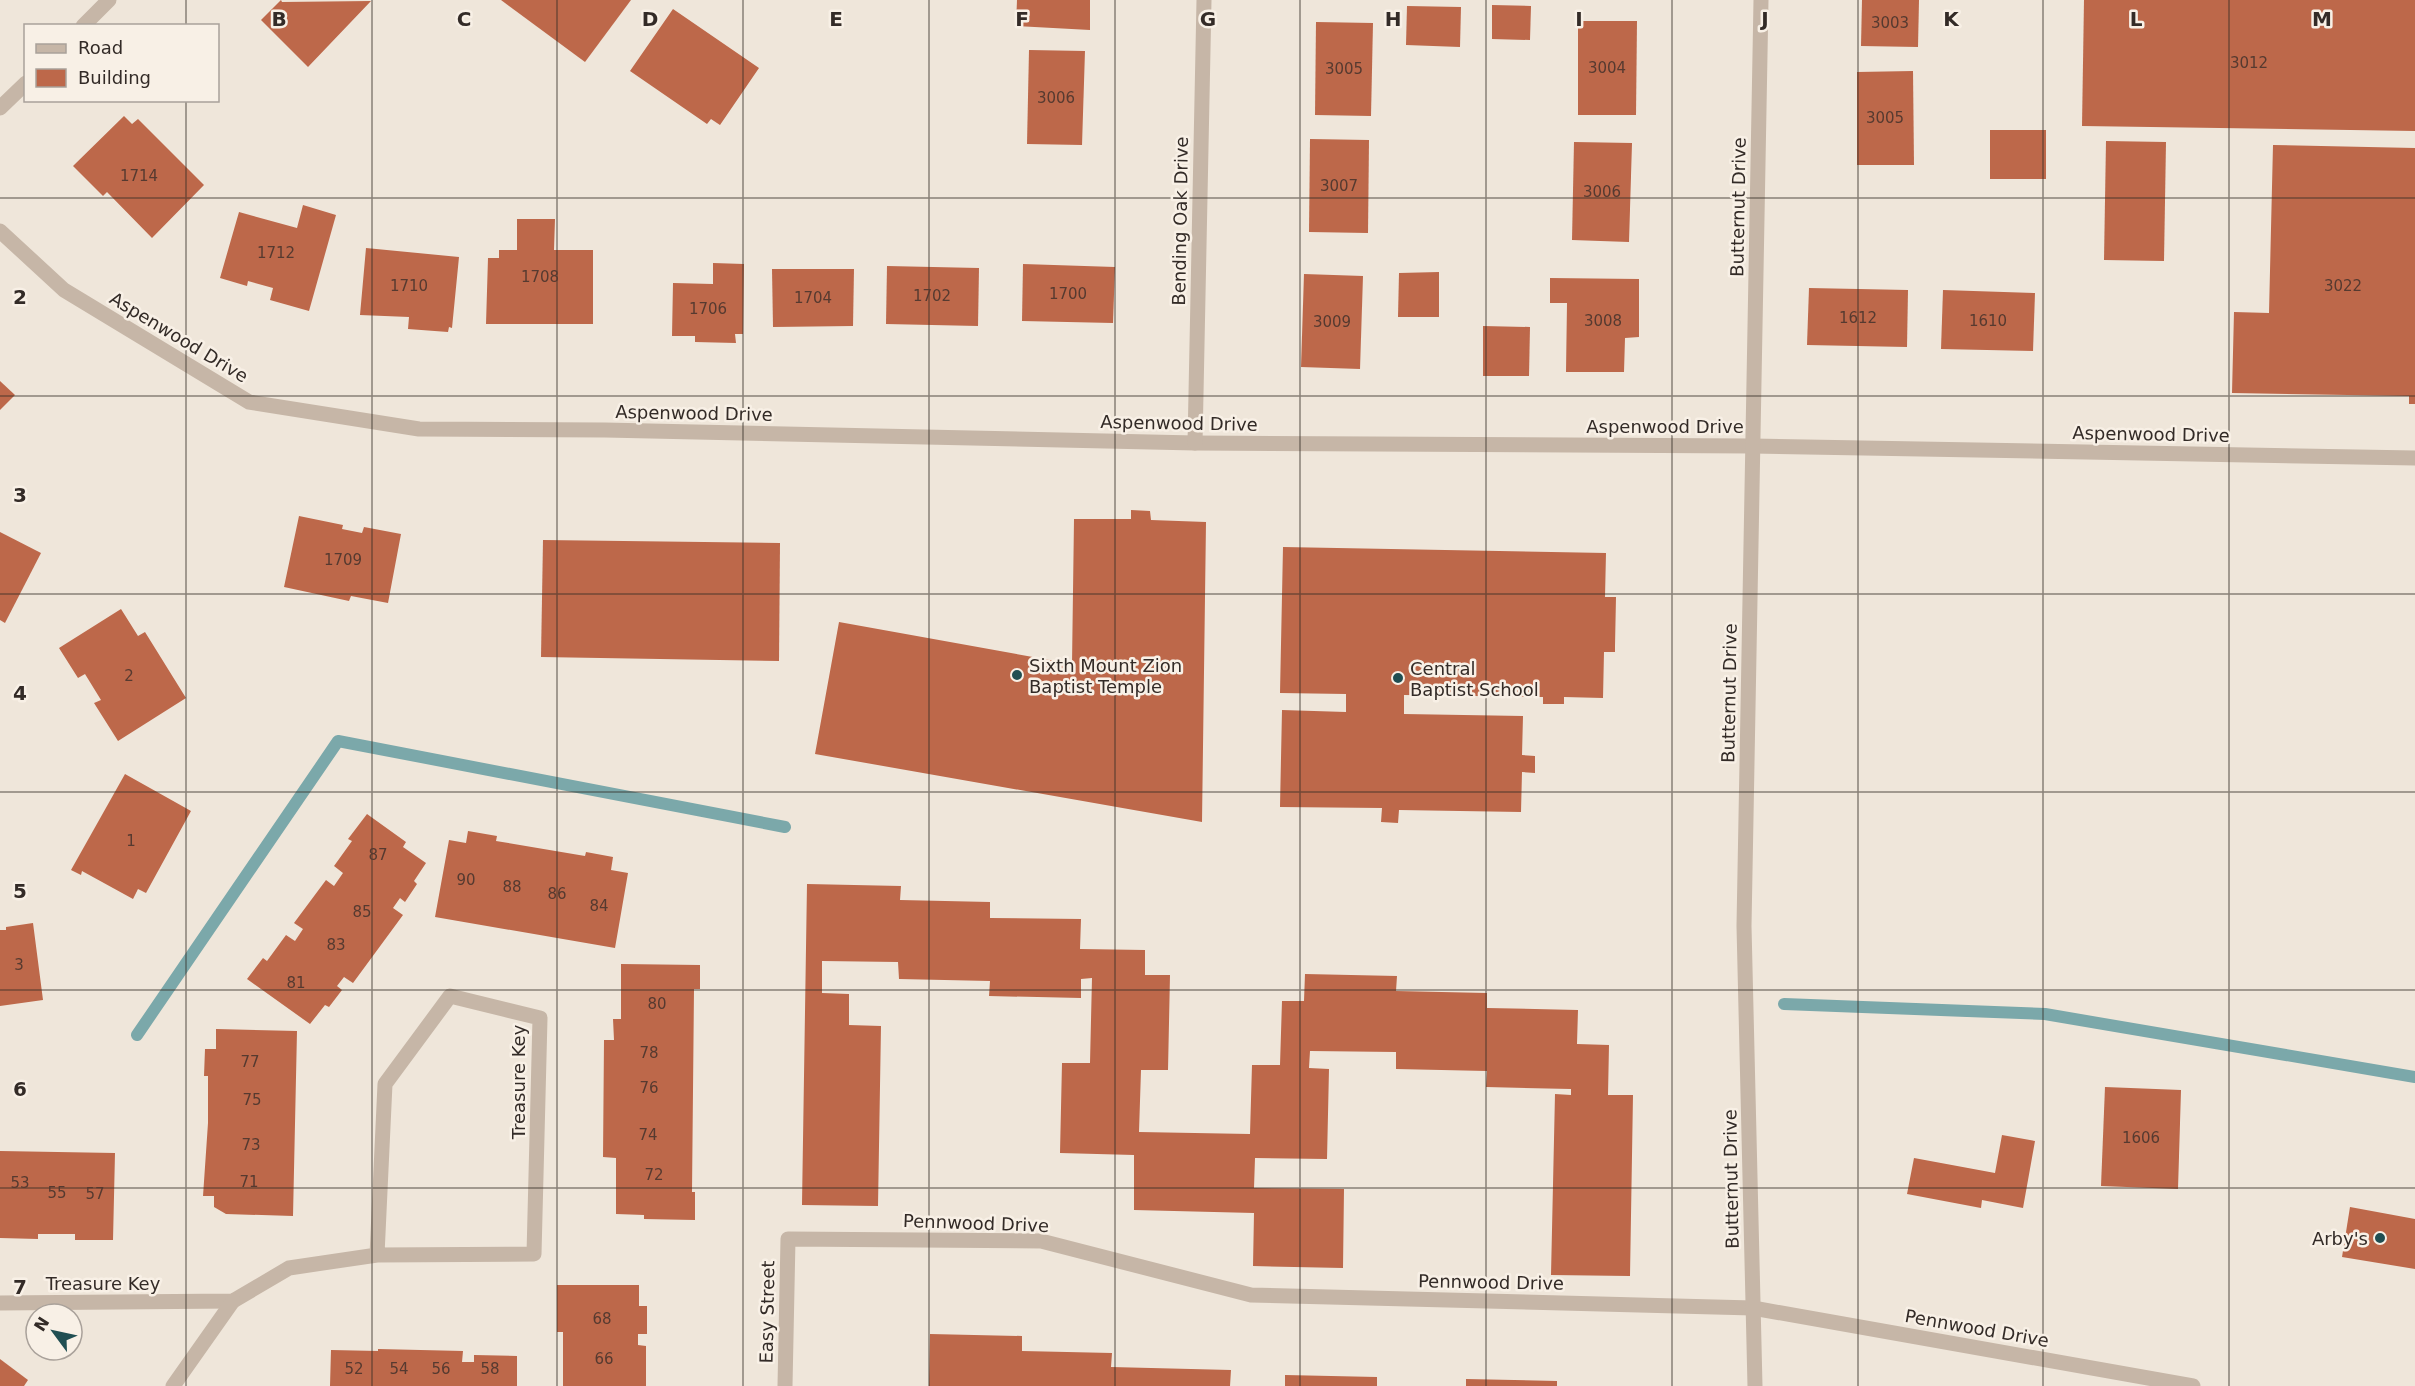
<svg xmlns="http://www.w3.org/2000/svg" width="2415" height="1386" font-family="'DejaVu Sans',sans-serif">
  <rect width="100%" height="100%" fill="#efe6da"/>
  <g fill="none" stroke-linecap="round" stroke-linejoin="round">
    <g stroke="#7ba8aa" stroke-width="12">
      <path d="M1784 1004 2045 1014 2415 1077"/>
      <path d="M137 1035 338 741 785 827"/>
    </g>
  </g>
  <g fill="#bd684a">
    <path d="M281 0 282 2 371 1 308 67 261 20Z"/>
    <path d="M501 0H631L585 62Z"/>
    <path d="M1017 0H1090V30L1016 26Z"/>
    <path d="M1862 0H1919L1918 47 1861 46Z"/>
    <path d="M2084 0H2415V131L2082 126Z"/>
    <path d="M1492 5 1531 6 1530 40 1492 39Z"/>
    <path d="M1407 6 1461 7 1460 47 1406 45Z"/>
    <path d="M673 9 759 68 720 125 711 119 707 124 630 71Z"/>
    <path d="M1578 21H1637L1636 115H1578Z"/>
    <path d="M1316 22 1373 23 1371 116 1315 115Z"/>
    <path d="M1029 50 1085 51 1082 145 1027 144Z"/>
    <path d="M1913 71 1914 165H1857V72Z"/>
    <path d="M124 116 132 124 138 119 204 185 152 238 107 192 103 196 73 166Z"/>
    <rect x="1990" y="130" width="56" height="49"/>
    <path d="M1310 139 1369 140 1368 233 1309 232Z"/>
    <path d="M2106 141 2166 142 2164 261 2104 260Z"/>
    <path d="M1574 142 1632 143 1629 242 1572 240Z"/>
    <path d="M2273 145 2415 148V404H2409V396L2232 393 2234 312 2269 313Z"/>
    <path d="M303 205 336 215 309 311 270 300 273 288 248 281 247 286 220 278 239 212 297 228Z"/>
    <path d="M517 219H555L554 250H593V324H486L488 258H499V250H517Z"/>
    <path d="M366 248 459 257 452 328 449 327 448 332 408 329 409 317 360 315Z"/>
    <path d="M713 263 744 264 743 334H735L736 343 695 342V336H672L673 283 713 284Z"/>
    <path d="M1023 264 1115 267 1113 323 1022 321Z"/>
    <path d="M887 266 979 268 978 326 886 324Z"/>
    <path d="M772 269H854L853 326 773 327Z"/>
    <path d="M1439 272V317H1398L1399 273Z"/>
    <path d="M1304 274 1363 276 1360 369 1301 367Z"/>
    <path d="M1550 278 1639 279V337L1625 338 1624 372H1566L1567 303H1550Z"/>
    <path d="M1809 288 1908 290 1907 347 1807 345Z"/>
    <path d="M1943 290 2035 293 2033 351 1941 349Z"/>
    <path d="M1483 326 1530 327 1529 376H1483Z"/>
    <path d="M0 381 15 395 0 410Z"/>
    <path d="M1131 510 1150 511 1151 520 1206 522 1202 822 815 754 839 622 1072 664 1074 519H1131Z"/>
    <path d="M299 516 343 525 342 529 362 533 364 527 401 534 388 603 351 596 349 601 284 587Z"/>
    <path d="M0 532 41 553 5 623 0 620Z"/>
    <path d="M543 540 780 543 779 661 541 657Z"/>
    <path d="M1283 547 1606 553 1605 597H1616L1615 646V652H1604L1603 698 1564 697V704H1543V697L1404 695V714L1523 716 1522 755 1535 756V773L1522 772 1521 812 1399 810 1398 823 1381 822 1382 808 1280 807 1282 710 1346 712V694L1280 693Z"/>
    <path d="M121 609 138 636 145 632 186 698 118 741 94 703 101 700 85 674 78 678 59 648Z"/>
    <path d="M125 774 191 811 146 893 138 889 133 899 82 871 81 875 71 870Z"/>
    <path d="M367 814 406 842 403 847 426 863 414 881 417 884 405 902 400 898 393 908 403 915 353 983 344 977 337 986 342 990 329 1007 325 1005 310 1024 247 979 263 958 267 961 286 935 295 941 303 929 294 923 326 880 334 886 343 873 334 866 352 841 348 839Z"/>
    <path d="M468 831 497 836 496 841 585 856 586 852 613 857 611 870 628 873 615 948 435 917 449 840 466 843Z"/>
    <path d="M807 884 901 886 900 900 990 902V918L1081 919 1080 949 1145 950V975H1170L1168 1070H1141L1139 1132 1250 1134 1252 1065H1280L1282 1001H1304L1305 974 1397 976 1396 991 1487 993V1008L1578 1010 1577 1044 1609 1045 1608 1095H1633L1630 1276 1551 1275 1555 1094 1571 1095V1089L1486 1087 1487 1071 1396 1069V1052L1310 1051 1309 1068 1329 1069 1327 1159 1255 1158 1254 1188 1344 1189 1343 1268 1253 1266 1254 1213 1134 1210V1155L1060 1153 1062 1063H1090L1092 978 1081 979V998L989 996 990 981 899 979 898 962 822 961V993L849 994V1025L881 1026 878 1206 802 1205Z"/>
    <path d="M33 923 43 1000 0 1006V930H6V927Z"/>
    <path d="M621 964 700 965V989H694L692 1192H695V1220L644 1219V1215L616 1214V1158L603 1157 604 1040H614L613 1019H621Z"/>
    <path d="M216 1029 297 1031 293 1216 226 1214 214 1207V1196H203L208 1123V1076H204L205 1049H216Z"/>
    <path d="M2105 1087 2181 1090 2178 1189 2101 1186Z"/>
    <path d="M2002 1135 2035 1141 2023 1208 1982 1200 1981 1208 1907 1194 1914 1158 1995 1173Z"/>
    <path d="M0 1151 115 1153 113 1240H75V1234H38V1239L0 1238Z"/>
    <path d="M2350 1207 2415 1219V1269L2342 1257Z"/>
    <path d="M557 1285H639V1306H647V1334H638V1345L646 1346V1386H563V1332H557Z"/>
    <path d="M930 1334 1022 1336V1351L1112 1353 1111 1367 1231 1370 1230 1386H929Z"/>
    <path d="M378 1349 463 1351 462 1362H474V1355L517 1356V1386H330L331 1350 378 1351Z"/>
    <path d="M0 1359 28 1380 24 1386H0Z"/>
    <path d="M1285 1375 1377 1377V1386H1285Z"/>
    <path d="M1466 1379 1557 1381V1386H1466Z"/>
  </g>
  <g fill="none" stroke-linecap="round" stroke-linejoin="round">
    <g stroke="#c6b6a7" stroke-width="15">
      <path d="M83 26 109 0"/>
      <path d="M0 108 26 83"/>
      <path d="M0 231 64 290 249 402 419 429 605 430 1195 443 1752 446 2415 458"/>
      <path d="M1195 443 1204 0"/>
      <path d="M0 1303 233 1301 289 1268 377 1255 534 1254 540 1018 450 996 385 1084 377 1255"/>
      <path d="M173 1386 233 1301"/>
      <path d="M785 1386 788 1239 1041 1241 1251 1295 1753 1308 2193 1386"/>
      <path d="M1755 1386 1744 926 1761 0"/>
    </g>
  </g>
  <path fill="none" stroke="#332b27" stroke-width="1.5" stroke-opacity="0.55" d="M186 0V26M372 0V1386M557 0V1386M743 0V1386M929 0V1386M1115 0V1386M1300 0V1386M1486 0V1386M1672 0V1386M1858 0V1386M2043 0V1386M2229 0V1386M186 100V1386M0 198H2415M0 396H2415M0 594H2415M0 792H2415M0 990H2415M0 1188H2415"/>
  <g fill="#204e52" stroke="#f8f0e6" stroke-width="2">
    <circle cx="1017" cy="675" r="6"/>
    <circle cx="1398" cy="678" r="6"/>
    <circle cx="2380" cy="1238" r="6"/>
  </g>
  <g text-anchor="middle" dominant-baseline="central" stroke-width="5" stroke-linejoin="round" paint-order="stroke">
    <g font-size="15" fill="#563a30">
      <text x="1890" y="23">3003</text>
      <text x="2249" y="63">3012</text>
      <text x="1607" y="68">3004</text>
      <text x="1344" y="69">3005</text>
      <text x="1056" y="98">3006</text>
      <text x="1885" y="118">3005</text>
      <text x="139" y="176">1714</text>
      <text x="1339" y="186">3007</text>
      <text x="1602" y="192">3006</text>
      <text x="276" y="253">1712</text>
      <text x="540" y="277">1708</text>
      <text x="409" y="286">1710</text>
      <text x="2343" y="286">3022</text>
      <text x="1068" y="294">1700</text>
      <text x="932" y="296">1702</text>
      <text x="813" y="298">1704</text>
      <text x="708" y="309">1706</text>
      <text x="1858" y="318">1612</text>
      <text x="1603" y="321">3008</text>
      <text x="1988" y="321">1610</text>
      <text x="1332" y="322">3009</text>
      <text x="343" y="560">1709</text>
      <text x="129" y="676">2</text>
      <text x="131" y="841">1</text>
      <text x="378" y="855">87</text>
      <text x="466" y="880">90</text>
      <text x="512" y="887">88</text>
      <text x="557" y="894">86</text>
      <text x="599" y="906">84</text>
      <text x="362" y="912">85</text>
      <text x="336" y="945">83</text>
      <text x="19" y="965">3</text>
      <text x="296" y="983">81</text>
      <text x="657" y="1004">80</text>
      <text x="649" y="1053">78</text>
      <text x="250" y="1062">77</text>
      <text x="649" y="1088">76</text>
      <text x="252" y="1100">75</text>
      <text x="648" y="1135">74</text>
      <text x="2141" y="1138">1606</text>
      <text x="251" y="1145">73</text>
      <text x="654" y="1175">72</text>
      <text x="249" y="1182">71</text>
      <text x="20" y="1183">53</text>
      <text x="57" y="1193">55</text>
      <text x="95" y="1194">57</text>
      <text x="602" y="1319">68</text>
      <text x="604" y="1359">66</text>
      <text x="354" y="1369">52</text>
      <text x="399" y="1369">54</text>
      <text x="441" y="1369">56</text>
      <text x="490" y="1369">58</text>
    </g>
    <g font-size="18" fill="#332b27" stroke="#f8f0e6">
      <text transform="translate(1738 207) rotate(-89)">Butternut Drive</text>
      <text transform="translate(1180 221) rotate(-89)">Bending Oak Drive</text>
      <text transform="translate(179 337) rotate(31)">Aspenwood Drive</text>
      <text transform="translate(694 413) rotate(1)">Aspenwood Drive</text>
      <text transform="translate(1179 423) rotate(1)">Aspenwood Drive</text>
      <text x="1665" y="426">Aspenwood Drive</text>
      <text transform="translate(2151 434) rotate(1)">Aspenwood Drive</text>
      <text transform="translate(1729 693) rotate(-89)">Butternut Drive</text>
      <text transform="translate(518 1082) rotate(-90)">Treasure Key</text>
      <text transform="translate(1731 1179) rotate(-91)">Butternut Drive</text>
      <text transform="translate(976 1223) rotate(2)">Pennwood Drive</text>
      <text transform="translate(1491 1282) rotate(1)">Pennwood Drive</text>
      <text x="103" y="1283">Treasure Key</text>
      <text transform="translate(767 1312) rotate(-89)">Easy Street</text>
      <text transform="translate(1977 1328) rotate(10)">Pennwood Drive</text>
    </g>
    <g font-size="18" fill="#332b27" stroke="#f8f0e6" text-anchor="start">
      <text x="1029" y="665">Sixth Mount Zion<tspan x="1029" dy="21">Baptist Temple</tspan></text>
      <text x="1410" y="668">Central<tspan x="1410" dy="21">Baptist School</tspan></text>
      <text x="2368" y="1238" text-anchor="end">Arby's</text>
    </g>
  </g>
  <g font-size="20" text-anchor="middle" font-weight="bold" fill="#332b27" stroke="#f8f0e6" stroke-width="5" stroke-linejoin="round" paint-order="stroke">
    <text x="279" y="26">B</text>
    <text x="464" y="26">C</text>
    <text x="650" y="26">D</text>
    <text x="836" y="26">E</text>
    <text x="1022" y="26">F</text>
    <text x="1208" y="26">G</text>
    <text x="1393" y="26">H</text>
    <text x="1579" y="26">I</text>
    <text x="1765" y="26">J</text>
    <text x="1951" y="26">K</text>
    <text x="2136" y="26">L</text>
    <text x="2322" y="26">M</text>
    <text x="20" y="304">2</text>
    <text x="20" y="502">3</text>
    <text x="20" y="700">4</text>
    <text x="20" y="898">5</text>
    <text x="20" y="1096">6</text>
    <text x="20" y="1294">7</text>
  </g>
  <rect x="24" y="24" width="195" height="78" fill="#f8f0e6" stroke="#a9a19a" stroke-width="1.5"/>
  <rect x="36" y="44" width="30" height="9" fill="#c6b6a7" stroke="#a9a19a" stroke-width="1.5"/>
  <text x="78" y="54" font-size="18" fill="#332b27">Road</text>
  <rect x="36" y="69" width="30" height="18" fill="#bd684a" stroke="#a9a19a" stroke-width="1.5"/>
  <text x="78" y="84" font-size="18" fill="#332b27">Building</text>
  <g transform="translate(54 1332) rotate(303)"><circle r="28" fill="#f8f0e6" stroke="#a9a19a" stroke-width="1.5"/>
  <path d="M0-4.5L10 22L0 15L-10 22Z" fill="#204e52"/>
  <text y="-9" font-size="16" font-weight="bold" text-anchor="middle" fill="#332b27">N</text>
  </g>
</svg>
